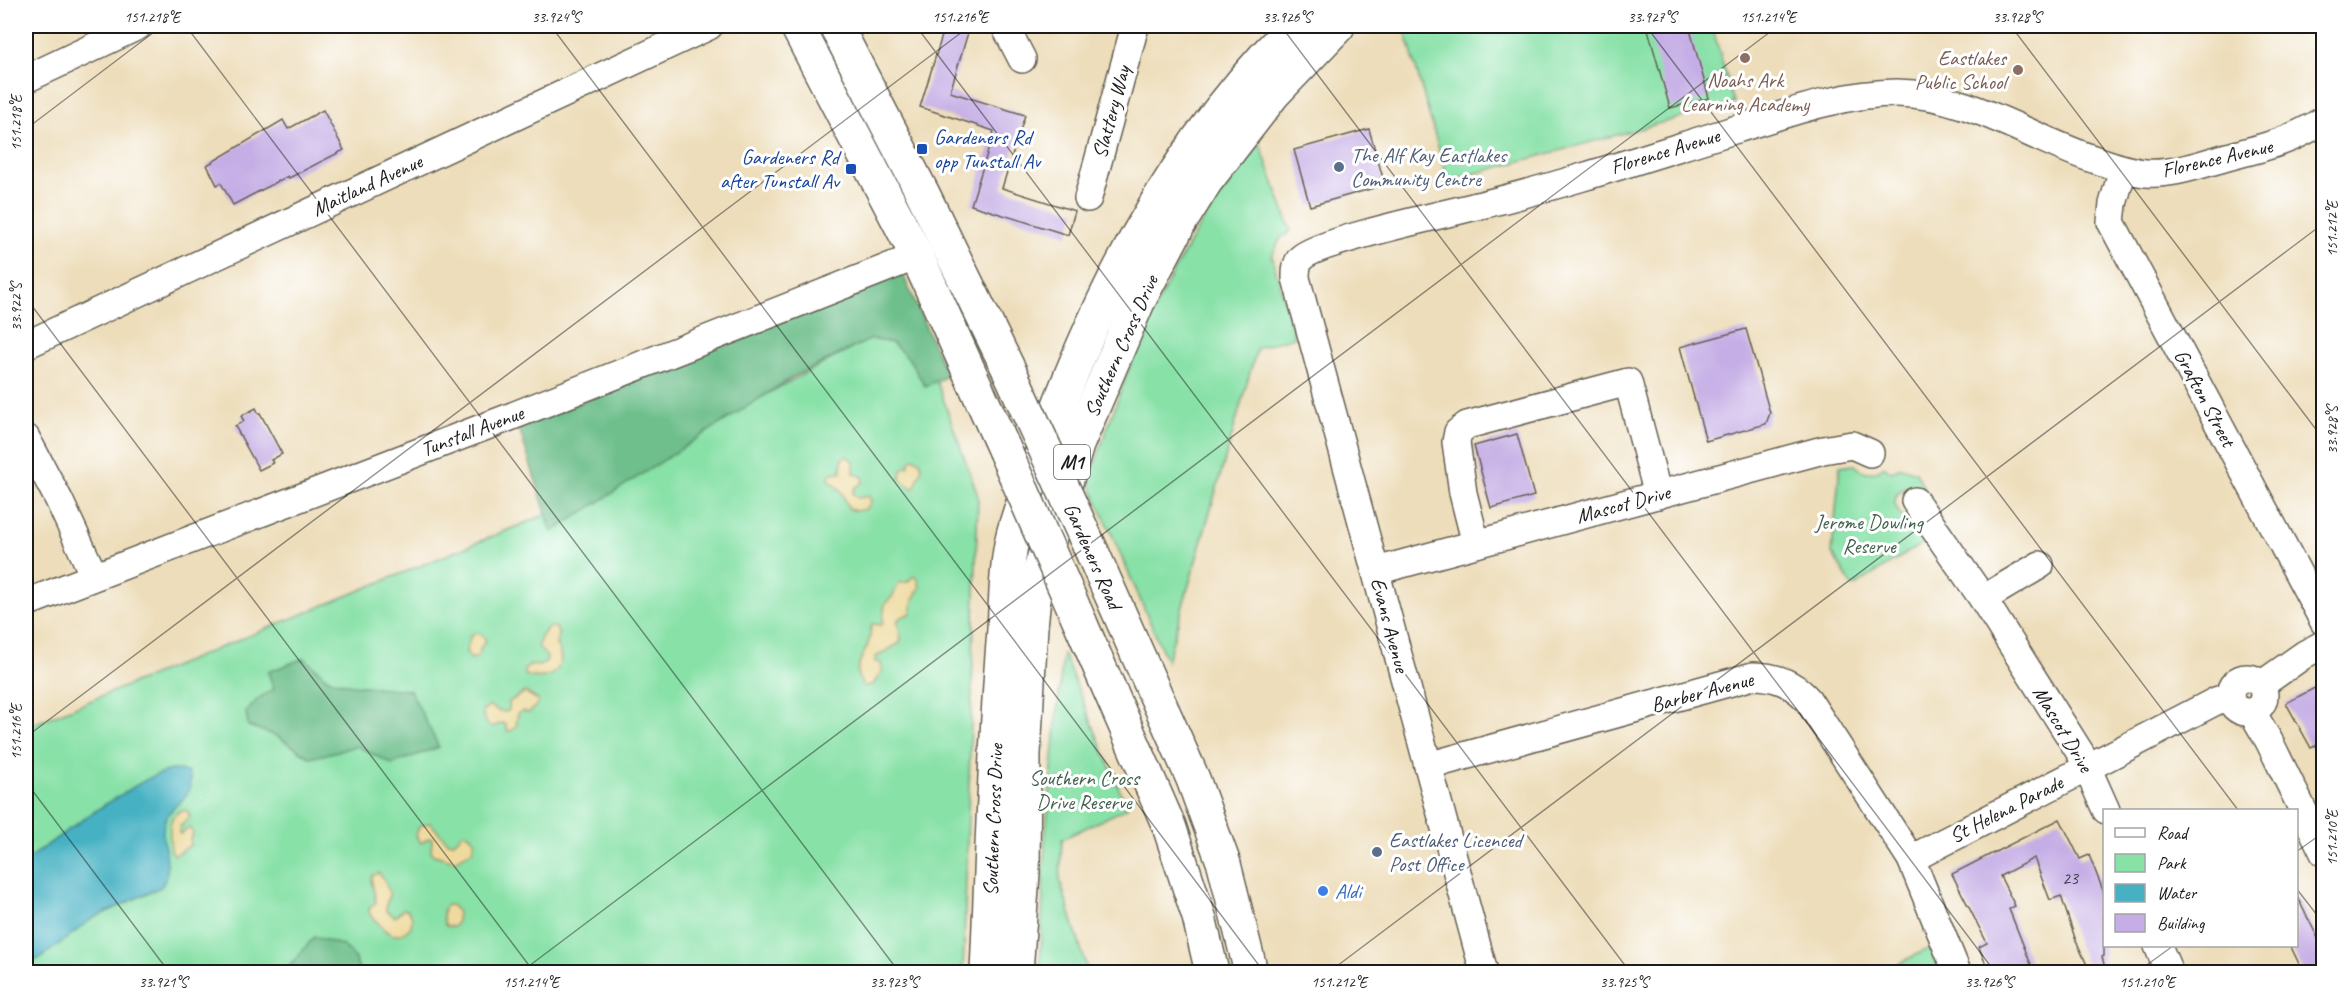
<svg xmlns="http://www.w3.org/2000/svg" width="2349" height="998" font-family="Caveat,sans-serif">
  <rect width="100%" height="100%" fill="#fff"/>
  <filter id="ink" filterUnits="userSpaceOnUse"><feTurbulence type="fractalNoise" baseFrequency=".0167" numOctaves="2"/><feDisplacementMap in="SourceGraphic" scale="12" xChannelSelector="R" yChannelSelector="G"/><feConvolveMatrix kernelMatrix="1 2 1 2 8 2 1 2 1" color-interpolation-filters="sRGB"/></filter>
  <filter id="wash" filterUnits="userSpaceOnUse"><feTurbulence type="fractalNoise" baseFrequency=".008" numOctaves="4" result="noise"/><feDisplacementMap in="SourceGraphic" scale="24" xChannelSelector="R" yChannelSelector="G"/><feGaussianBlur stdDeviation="1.35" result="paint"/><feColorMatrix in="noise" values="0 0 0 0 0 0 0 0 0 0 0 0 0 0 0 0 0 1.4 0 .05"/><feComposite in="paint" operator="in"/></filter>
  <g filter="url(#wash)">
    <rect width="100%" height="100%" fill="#edddba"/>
    <g fill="#88e1a7" stroke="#527e62" stroke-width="1.5">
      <path d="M1404 26H1712L1734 103 1448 181Z"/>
      <path d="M1260 144 1291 231 1280 239 1272 256 1294 337 1257 348 1167 661 1089 482C1117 397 1147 314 1193 237 1212 204 1238 174 1260 144Z"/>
      <path d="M913 315 978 496 963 972H26V727L542 516Z"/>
      <path d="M1854 464C1863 474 1874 475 1884 466L1891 472 1901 467 1916 472 1924 488C1918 485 1912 484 1905 488 1886 498 1898 513 1908 523 1914 529 1918 537 1923 543L1853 587 1832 553 1840 466Z"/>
      <path d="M1063 653 1127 808 1062 839 1060 881 1088 972H1040L1045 841Z"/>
      <path d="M1930 948 1939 972H1881Z"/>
    </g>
    <g fill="#6ebf8c" stroke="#456e54" stroke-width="1.5">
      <path d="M901 270 947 376 925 386 909 359 892 343 871 339 793 377 552 532 519 428Z"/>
      <path d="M304 658 328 679 352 685 410 690 439 747 392 764 357 746 311 758 277 736 248 726 246 712 259 698 274 689 268 672Z"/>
      <path d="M314 937C340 944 352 944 360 972H285Z"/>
    </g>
    <g fill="#eeda9e" stroke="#857b5d" stroke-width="1.5">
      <path d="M846 456 854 461V473L863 477V482L854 489 853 494 858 498 869 496 871 502 866 509 856 511 849 509 841 491 828 478 831 473 841 472 842 458Z"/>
      <path d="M914 458 920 461 922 468 915 487 912 488 900 479 903 468 909 466 910 461Z"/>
      <path d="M912 577H917L920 587 913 600 911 613 898 619C897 628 903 635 900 643L876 657 875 662 881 663 882 671 873 685 864 686C850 672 862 659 868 644 870 638 870 631 872 624L882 625 885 604 892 597 899 583 908 582Z"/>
      <path d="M553 627 556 628 559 635 556 644C570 667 550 684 525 675L524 670 530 665 539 666 546 662 547 657C534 644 537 645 547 628Z"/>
      <path d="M480 633 486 640 481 647 478 657 471 659 466 652 471 634Z"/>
      <path d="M525 692 538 700V703L529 713 523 711 518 713 516 727 510 731H507L506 725 502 723 492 727C486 725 482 716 483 710L490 706 499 711 507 712 509 710V702Z"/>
      <path d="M182 810 187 811 190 816 180 827 179 833 181 834 190 827 193 834 190 839 191 845 175 855 171 851C171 836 164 818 182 810Z"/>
      <path d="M430 823 448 842H454L463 833 469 834 475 841 472 851 455 861 434 855 431 851 432 838H429L421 843 416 836 419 826Z"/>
      <path d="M379 873C383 877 390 890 389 896 388 902 385 903 386 910L395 917 403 909 408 910 412 917 411 927C398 940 389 936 379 924 374 918 369 918 369 909L376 902 371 879 373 875Z"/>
      <path d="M447 905H451L458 912 457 921 454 927 446 926C442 920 441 910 447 905Z"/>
    </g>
    <path fill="#45b1c2" stroke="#30666f" stroke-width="1.5" d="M171 770C179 770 189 769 190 778 194 799 171 804 165 820 157 843 177 866 161 887L92 919 42 957 26 965V861C55 839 83 818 114 799 132 788 150 775 171 770Z"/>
    <g id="blocks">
      <g fill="#c5ade5">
        <path d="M945 26H970L950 92 1025 115 1002 188 1075 211 1068 235 971 205 994 131 920 107Z"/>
        <path d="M1647 26H1689L1709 98 1670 108Z"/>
        <path d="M323 110 344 150 289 178 288 176 233 205 221 183 217 185 207 165 283 120 288 129Z"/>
        <path d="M1369 129 1385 185 1310 206 1294 150Z"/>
        <path d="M1746 329 1770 413 1766 424 1706 441 1680 347Z"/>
        <path d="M256 408 259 414 260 413 282 454 271 460 273 463 259 470 235 426 244 421 241 416Z"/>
        <path d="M1517 434 1534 496 1491 508 1474 446Z"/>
        <path d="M2324 683V742L2311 748 2286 703Z"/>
        <path d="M2060 819 2080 859 2089 855 2104 893V956L2102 957 2106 972H2090L2075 938 2061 896 2050 900 2034 858 2000 876 2015 906 2009 909 2034 972H1989L1979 947 1987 943 1952 874Z"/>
        <path d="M2296 895 2319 940 2324 938V972H2303L2290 945H2296Z"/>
      </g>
    </g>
  </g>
  <g filter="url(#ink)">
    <use href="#blocks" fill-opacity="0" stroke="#656053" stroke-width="1.5"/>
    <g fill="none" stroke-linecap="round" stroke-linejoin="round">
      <defs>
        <g id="minor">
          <path d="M1005 26 1022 59"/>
          <path d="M26 79 138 26"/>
          <path d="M2123 169 2113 204 2111 222 2324 622"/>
          <path d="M1088 198 1135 26"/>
          <path d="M26 345 709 26"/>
          <path d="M26 438 59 500 94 576"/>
          <path d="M1915 501 1983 599 2081 754 2106 810"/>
          <path d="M1476 544 1463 493 1456 442 1458 432 1467 425 1628 382 1658 495"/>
          <path d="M1376 571 1823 450 1852 445 1870 453"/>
          <path d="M1983 599 2040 565"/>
          <path d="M26 603 505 419 917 256"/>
          <circle cx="2247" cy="695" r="17"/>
          <path d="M2261 685 2305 654 2324 644"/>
          <path d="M2252 712 2269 741 2324 853"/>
          <path d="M1428 766 1753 676C1776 676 1793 683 1808 700L1911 859 1957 972"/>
          <path d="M1911 859 2216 701 2230 696"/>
          <path d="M2158 946 2169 972"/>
          <path d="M1484 972 1296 278C1296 271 1296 264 1301 258 1318 241 1454 212 1485 204 1570 183 1653 155 1737 129 1788 113 1844 93 1897 93 1970 94 2032 140 2099 161 2114 166 2130 172 2146 173 2173 175 2202 164 2227 157 2265 147 2289 142 2324 120"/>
        </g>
        <g id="major">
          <path d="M797 26 917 256 1004 449"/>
          <path d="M836 26 922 192 1009 370"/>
          <path d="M1093 554 1193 779 1224 864 1251 972"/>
          <path d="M1080 622 1169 826 1199 917 1212 972"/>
        </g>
        <g id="highway">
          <path d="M987 972C992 863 994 752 1003 643 1006 609 1005 568 1013 535 1020 507 1032 480 1042 452 1096 296 1175 144 1294 26"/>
          <path d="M1016 972 1023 873 1024 754 1031 626 1035 588 1077 445 1138 302 1179 224 1206 181 1274 93 1338 26"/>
        </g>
      </defs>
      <use href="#minor" stroke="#656053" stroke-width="30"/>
      <use href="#major" stroke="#656053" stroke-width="36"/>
      <use href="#highway" stroke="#656053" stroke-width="36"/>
      <use href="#minor" stroke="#fff" stroke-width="27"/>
      <use href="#major" stroke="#fff" stroke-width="33"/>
      <use href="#highway" stroke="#fff" stroke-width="33"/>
      <defs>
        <g id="major-bridge">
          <path d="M1009 370 1093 554"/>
          <path d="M1004 449 1080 622"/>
        </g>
      </defs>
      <use href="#major-bridge" stroke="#656053" stroke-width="36" stroke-linecap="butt"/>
      <use href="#major-bridge" stroke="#fff" stroke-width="33"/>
    </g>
  </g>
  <path fill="none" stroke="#1c1c1c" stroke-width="1.5" stroke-opacity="0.45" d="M186 26 899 972M551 26 1264 972M916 26 1630 972M1281 26 1995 972M1646 26 2238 810M2011 26 2324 440M26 129 162 26M26 298 534 972M26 737 970 26M26 782 169 972M2296 852 2324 832M2296 888 2324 924M521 972 1778 26M1329 972 2324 223M2137 972 2173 946"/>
  <g fill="#8d6e63" stroke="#fff" stroke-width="2">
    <circle cx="1745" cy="58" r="6"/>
    <circle cx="2018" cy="70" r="6"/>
  </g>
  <g fill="#1a4fb4" stroke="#fff" stroke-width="2">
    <rect x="916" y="143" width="12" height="12" rx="3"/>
    <rect x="845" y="163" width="12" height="12" rx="3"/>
  </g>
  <g fill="#5c6f8a" stroke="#fff" stroke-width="2">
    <circle cx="1339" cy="167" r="6"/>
    <circle cx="1377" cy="852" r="6"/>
  </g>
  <circle fill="#3f7fe0" stroke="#fff" stroke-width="2" cx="1323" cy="891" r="6"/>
  <g text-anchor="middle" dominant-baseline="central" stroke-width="6" stroke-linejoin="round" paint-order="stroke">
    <g font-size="18" fill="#46404e">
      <text x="2070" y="878">23</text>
    </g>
    <rect fill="#fff" stroke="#606060" stroke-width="1.5" x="1054" y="445" width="36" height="34" rx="4.5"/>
    <g font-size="20" font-weight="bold" fill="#1c1c1c">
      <text x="1072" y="462">M1</text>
    </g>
    <g font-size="21" fill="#785e54" stroke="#fff" text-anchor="end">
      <text x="2006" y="58">Eastlakes<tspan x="2006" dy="24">Public School</tspan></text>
      <text x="1745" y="80" text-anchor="middle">Noahs Ark<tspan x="1745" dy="24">Learning Academy</tspan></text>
    </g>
    <g font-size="21" fill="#1c1c1c" stroke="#fff">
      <text transform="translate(1111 112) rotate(-75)">Slattery Way</text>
      <text transform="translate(1665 151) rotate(-17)">Florence Avenue</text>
      <text transform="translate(2217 158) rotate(-13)">Florence Avenue</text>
      <text transform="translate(367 185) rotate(-25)">Maitland Avenue</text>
      <text transform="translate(1121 346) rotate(-66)">Southern Cross Drive</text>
      <text transform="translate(2205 398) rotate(62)">Grafton Street</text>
      <text transform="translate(472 431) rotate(-21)">Tunstall Avenue</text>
      <text transform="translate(1623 504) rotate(-15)">Mascot Drive</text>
      <text transform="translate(1093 556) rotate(66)">Gardeners Road</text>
      <text transform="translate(1390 625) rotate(75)">Evans Avenue</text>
      <text transform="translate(1702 692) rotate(-15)">Barber Avenue</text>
      <text transform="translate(2063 729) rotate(59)">Mascot Drive</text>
      <text transform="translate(2006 809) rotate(-27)">St Helena Parade</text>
      <text transform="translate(993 820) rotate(-88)">Southern Cross Drive</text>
    </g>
    <g font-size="21" fill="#164399" stroke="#fff" text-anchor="start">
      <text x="934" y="137">Gardeners Rd<tspan x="934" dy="24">opp Tunstall Av</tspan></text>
      <text x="839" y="157" text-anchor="end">Gardeners Rd<tspan x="839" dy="24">after Tunstall Av</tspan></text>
    </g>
    <g font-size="21" fill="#4e5e75" stroke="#fff" text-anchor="start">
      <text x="1351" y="155">The Alf Kay Eastlakes<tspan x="1351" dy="24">Community Centre</tspan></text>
      <text x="1389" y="840">Eastlakes Licenced<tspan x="1389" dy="24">Post Office</tspan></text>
    </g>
    <g font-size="21" fill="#42614d" stroke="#fff">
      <text x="1869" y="522">Jerome Dowling<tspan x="1869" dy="24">Reserve</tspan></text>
      <text x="1084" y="778">Southern Cross<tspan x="1084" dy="24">Drive Reserve</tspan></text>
    </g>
    <g font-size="21" fill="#366cbe" stroke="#fff" text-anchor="start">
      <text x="1335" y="891">Aldi</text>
    </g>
  </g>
  <rect width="2349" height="998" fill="none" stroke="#fff" stroke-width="66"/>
  <rect x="2103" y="809" width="195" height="138" fill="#ffffff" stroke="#a4a4a4" stroke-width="1.5"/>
  <rect x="2115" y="828" width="30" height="9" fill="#ffffff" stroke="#a4a4a4" stroke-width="1.5"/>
  <text x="2157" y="839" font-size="18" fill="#1c1c1c">Road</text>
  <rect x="2115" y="854" width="30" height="18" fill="#88e1a7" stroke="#a4a4a4" stroke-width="1.5"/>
  <text x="2157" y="869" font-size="18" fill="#1c1c1c">Park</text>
  <rect x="2115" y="884" width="30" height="18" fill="#45b1c2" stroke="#a4a4a4" stroke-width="1.5"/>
  <text x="2157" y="899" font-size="18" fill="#1c1c1c">Water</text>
  <rect x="2115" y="914" width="30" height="18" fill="#c5ade5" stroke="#a4a4a4" stroke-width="1.5"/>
  <text x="2157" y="929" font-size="18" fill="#1c1c1c">Building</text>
  <rect x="33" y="33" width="2283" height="932" fill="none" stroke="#1c1c1c" stroke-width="2"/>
  <g font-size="15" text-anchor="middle" fill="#1c1c1c">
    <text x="152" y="22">151.218°E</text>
    <text x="556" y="22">33.924°S</text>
    <text x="960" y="22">151.216°E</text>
    <text x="1287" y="22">33.926°S</text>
    <text x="1652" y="22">33.927°S</text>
    <text x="1768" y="22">151.214°E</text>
    <text x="2017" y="22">33.928°S</text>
    <text transform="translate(16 123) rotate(-90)" y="5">151.218°E</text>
    <text transform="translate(2332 229) rotate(-90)" y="5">151.212°E</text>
    <text transform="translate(16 307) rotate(-90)" y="5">33.922°S</text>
    <text transform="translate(2332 430) rotate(-90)" y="5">33.928°S</text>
    <text transform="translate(16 732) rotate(-90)" y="5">151.216°E</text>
    <text transform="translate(2332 838) rotate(-90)" y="5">151.210°E</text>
    <text x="163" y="987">33.921°S</text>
    <text x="531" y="987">151.214°E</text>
    <text x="894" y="987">33.923°S</text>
    <text x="1339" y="987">151.212°E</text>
    <text x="1624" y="987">33.925°S</text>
    <text x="1989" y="987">33.926°S</text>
    <text x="2147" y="987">151.210°E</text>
  </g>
</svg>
